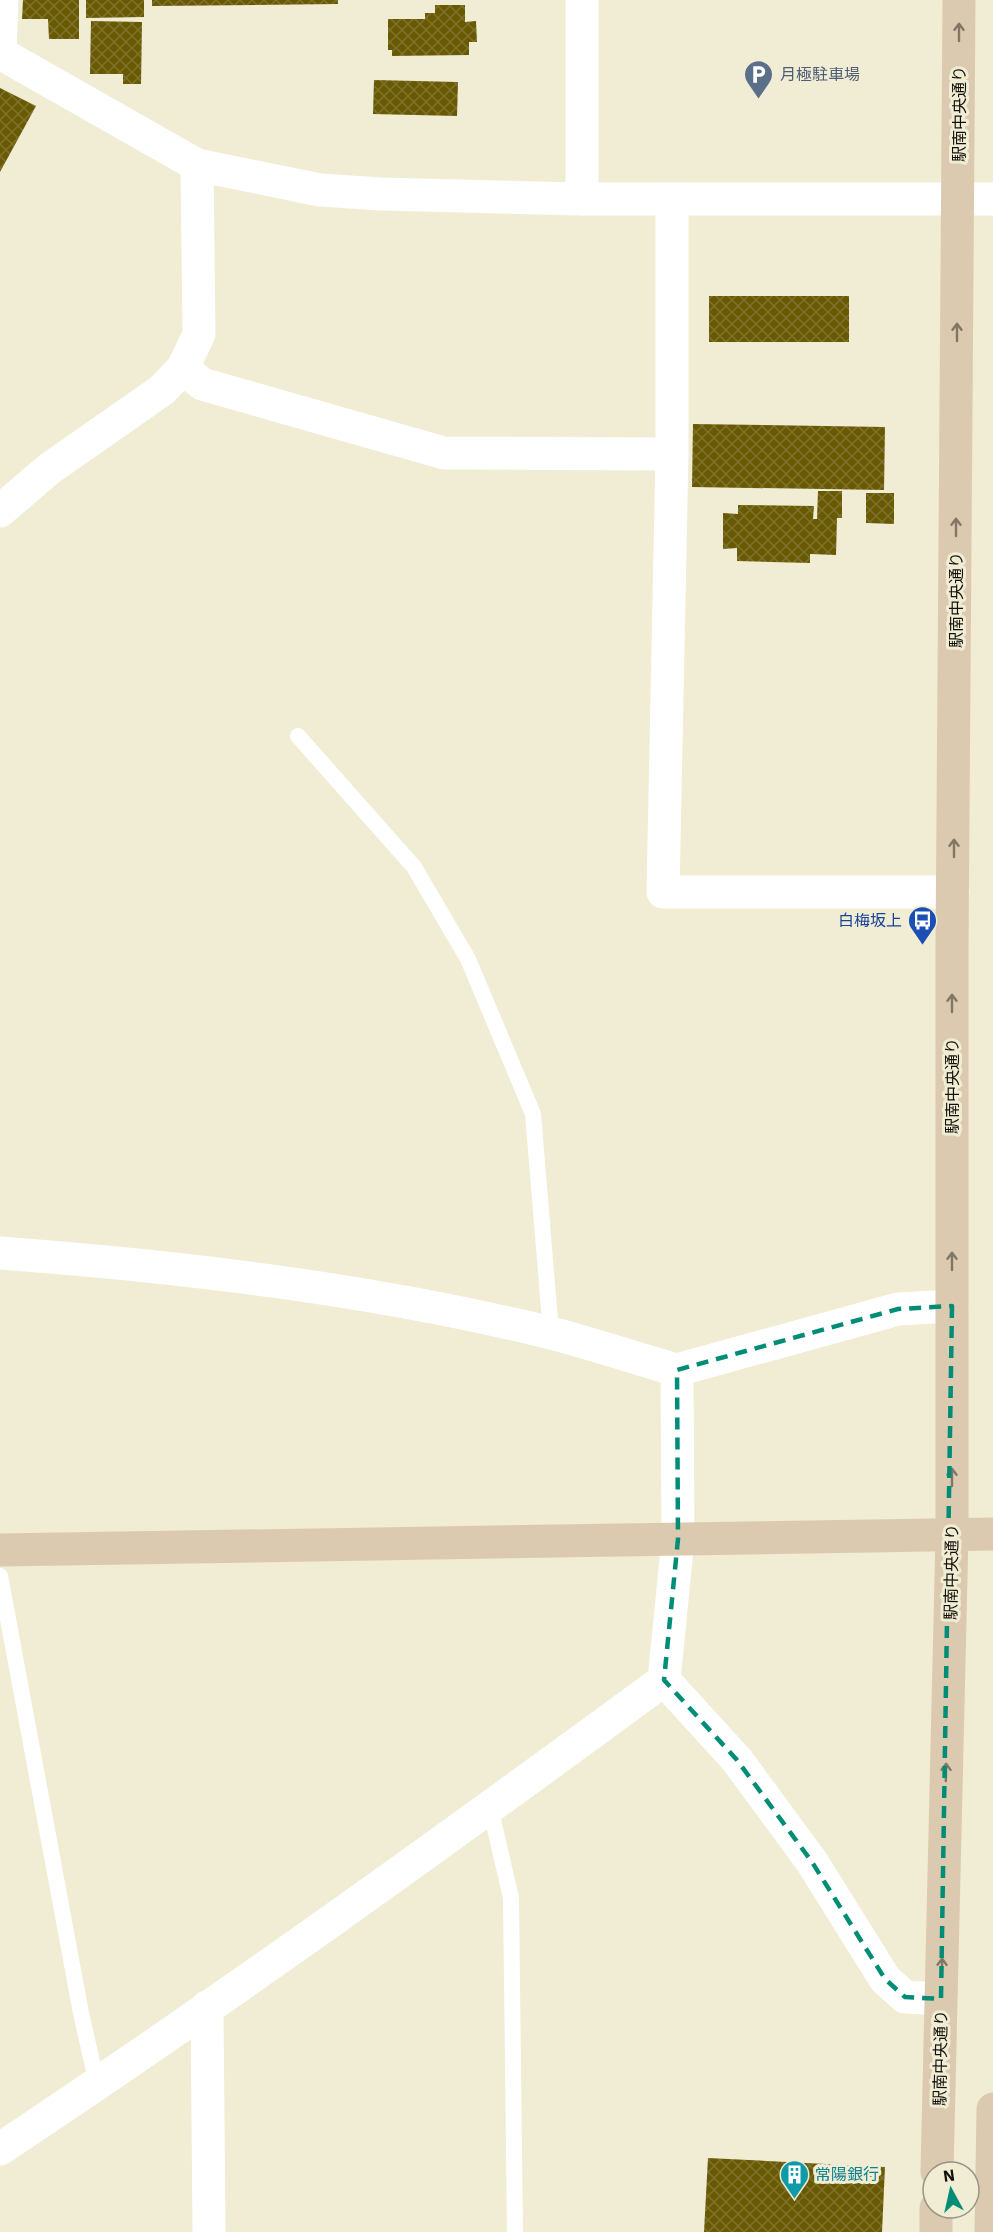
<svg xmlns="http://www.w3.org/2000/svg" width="993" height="2232" font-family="'IBM Plex Sans','Noto Sans JP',sans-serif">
  <defs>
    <pattern id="building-cross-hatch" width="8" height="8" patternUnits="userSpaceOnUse" patternTransform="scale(1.5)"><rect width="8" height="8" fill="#695a02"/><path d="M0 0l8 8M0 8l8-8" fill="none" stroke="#7d722f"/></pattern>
  </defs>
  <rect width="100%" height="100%" fill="#f1ecd4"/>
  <g fill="url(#building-cross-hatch)">
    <path d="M23 0H79V39H49L48 19H22Z"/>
    <path d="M86 0H144V17L86 18Z"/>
    <path d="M152 0H338V4L152 6Z"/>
    <path d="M435 5H465V22L476 21 477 42H469V55L392 56V50H388V19H425V13H435Z"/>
    <path d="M91 21 142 22 141 84H123V74H90Z"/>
    <path d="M374 80 458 82 457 116 373 114Z"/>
    <path d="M0 88 36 106 0 172Z"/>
    <rect x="709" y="296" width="140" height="46"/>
    <path d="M693 424 885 427 884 490 692 487Z"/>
    <path d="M818 491H842V518H837L836 555 810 554V563L737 561V548L723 549V513L738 514V505L814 506 813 519H817Z"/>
    <path d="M866 493H894V524L866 523Z"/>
    <path d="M708 2158 885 2167 882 2232H704Z"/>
  </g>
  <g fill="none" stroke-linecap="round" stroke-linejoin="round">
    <g stroke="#fff" stroke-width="16">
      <path d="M298 736 414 867 468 959 533 1114 551 1333"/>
      <path d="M0 1576 81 2013 97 2084"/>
      <path d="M490 1807 511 1898 515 2232"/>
    </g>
    <g stroke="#fff" stroke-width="33">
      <path d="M0 53 197 165 320 190 381 194 582 199H993"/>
      <path d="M0 53 2 0"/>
      <path d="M582 199V0"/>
      <path d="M672 199V454L663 892H953"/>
      <path d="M183 368 202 384 444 453 672 454"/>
      <path d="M0 511 49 469 162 390 183 368 199 334 197 165"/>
      <path d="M0 1253C185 1267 371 1289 551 1333 593 1344 635 1358 677 1370"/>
      <path d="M664 1680 737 1760 812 1862 885 1979 905 1997 941 1999"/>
      <path d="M207 2007 209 2232"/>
      <path d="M0 2149C226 1999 446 1840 664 1680L678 1539 677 1370 898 1309 952 1306"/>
    </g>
    <g stroke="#dccab0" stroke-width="33">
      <path d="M0 1550 993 1534"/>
      <path d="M937 2172 952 1535V949L959 0"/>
      <path d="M936 2232V2208"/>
      <path d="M991 2232 993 2109"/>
    </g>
  </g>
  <defs><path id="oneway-shaft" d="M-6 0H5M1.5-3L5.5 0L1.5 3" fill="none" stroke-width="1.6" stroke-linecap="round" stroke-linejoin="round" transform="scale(1.5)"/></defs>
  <g stroke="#827765">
    <use href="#oneway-shaft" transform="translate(959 32) rotate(-90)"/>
    <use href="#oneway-shaft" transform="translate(957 332) rotate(-90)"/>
    <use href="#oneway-shaft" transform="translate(956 527) rotate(-90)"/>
    <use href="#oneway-shaft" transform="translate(954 848) rotate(-90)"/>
    <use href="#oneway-shaft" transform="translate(952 1003) rotate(-90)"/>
    <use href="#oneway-shaft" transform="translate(952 1261) rotate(-90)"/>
    <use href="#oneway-shaft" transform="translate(952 1477) rotate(-90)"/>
    <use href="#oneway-shaft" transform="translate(946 1772) rotate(-89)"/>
    <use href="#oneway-shaft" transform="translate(942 1967) rotate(-89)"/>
  </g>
  <path fill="none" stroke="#008d76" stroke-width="4.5" stroke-dasharray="12 8" stroke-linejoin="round" d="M952 1306 941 1999 905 1997 885 1979 812 1862 737 1760 664 1680 678 1539 677 1370 898 1309Z"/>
  <defs>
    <symbol id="parking-pin" viewBox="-11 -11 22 30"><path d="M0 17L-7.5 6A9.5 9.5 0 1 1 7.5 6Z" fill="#5c6f8a" stroke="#f1ecd4"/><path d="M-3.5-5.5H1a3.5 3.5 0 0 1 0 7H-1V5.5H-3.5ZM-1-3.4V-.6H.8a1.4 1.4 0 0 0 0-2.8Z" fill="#fff"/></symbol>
    <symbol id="bus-pin" viewBox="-11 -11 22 30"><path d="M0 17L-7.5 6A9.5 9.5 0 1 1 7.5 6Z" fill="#1a4fb4" stroke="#f1ecd4"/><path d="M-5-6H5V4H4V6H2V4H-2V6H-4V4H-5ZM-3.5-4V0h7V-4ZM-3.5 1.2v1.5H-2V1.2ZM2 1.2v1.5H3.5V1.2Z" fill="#fff"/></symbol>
    <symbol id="building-pin" viewBox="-11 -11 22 30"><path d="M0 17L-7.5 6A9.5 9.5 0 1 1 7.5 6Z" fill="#0f9aa8" stroke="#f1ecd4"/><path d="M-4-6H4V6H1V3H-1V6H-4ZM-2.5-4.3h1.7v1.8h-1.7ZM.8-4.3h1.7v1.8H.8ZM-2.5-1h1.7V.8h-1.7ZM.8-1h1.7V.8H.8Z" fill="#fff"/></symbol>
  </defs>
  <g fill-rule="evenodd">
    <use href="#parking-pin" x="742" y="58" width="33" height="45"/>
    <use href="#bus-pin" x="906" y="904" width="33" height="45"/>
    <use href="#building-pin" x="778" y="2158" width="33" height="45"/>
  </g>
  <g text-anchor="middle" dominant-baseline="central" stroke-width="6" stroke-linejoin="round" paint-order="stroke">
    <g font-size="16" fill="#4e5e75" stroke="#f1ecd4" text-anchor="start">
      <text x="780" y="74">月極駐車場</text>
    </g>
    <g font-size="16" fill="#131109" stroke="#f1ecd4">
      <text transform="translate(959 114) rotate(-90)">駅南中央通り</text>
      <text transform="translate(956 600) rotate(-90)">駅南中央通り</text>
      <text transform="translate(952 1086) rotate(-90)">駅南中央通り</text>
      <text transform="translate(951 1572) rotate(-89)">駅南中央通り</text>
      <text transform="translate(940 2058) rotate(-89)">駅南中央通り</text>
    </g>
    <g font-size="16" fill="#164399" stroke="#f1ecd4" text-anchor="end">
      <text x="902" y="920">白梅坂上</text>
    </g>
    <g font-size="16" fill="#0d838f" stroke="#f1ecd4" text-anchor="start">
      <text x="815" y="2174">常陽銀行</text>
    </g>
  </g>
  <g transform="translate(951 2190) rotate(352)"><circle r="28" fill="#f1ecd4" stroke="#989483" stroke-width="1.5"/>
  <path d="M0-4.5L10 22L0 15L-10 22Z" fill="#008d76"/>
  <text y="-9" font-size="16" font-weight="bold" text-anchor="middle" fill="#131109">N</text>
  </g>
</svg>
